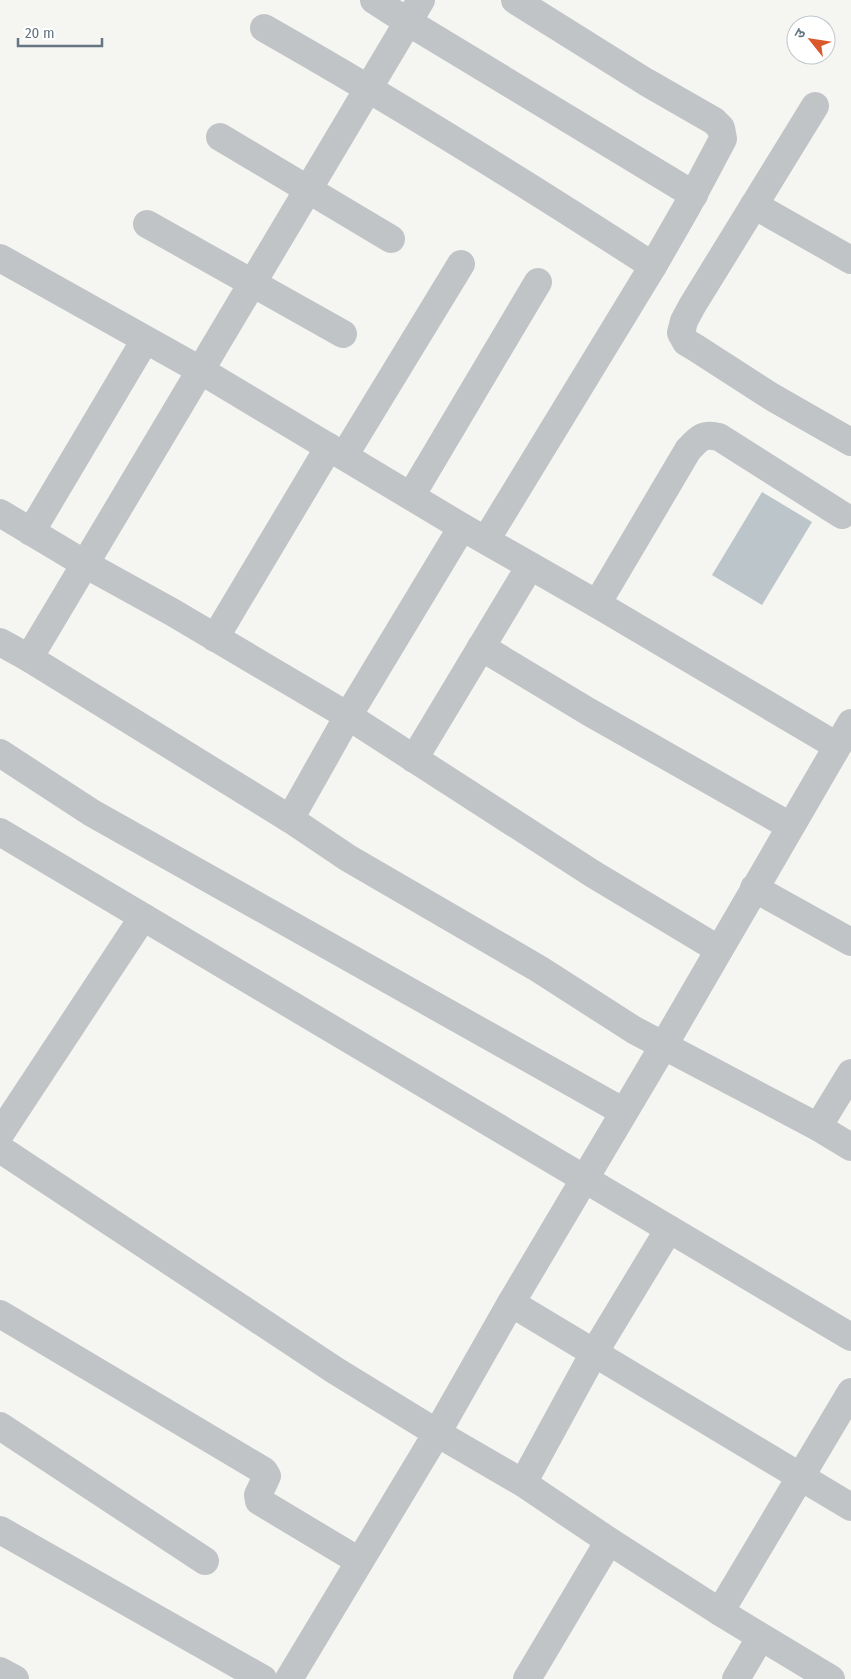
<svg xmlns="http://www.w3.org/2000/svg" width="851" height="1679" font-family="'Fira Sans Condensed','Noto Sans Devanagari',sans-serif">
  <rect width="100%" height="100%" fill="#f5f5f2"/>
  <path fill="#bcc5ca" d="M762 492 812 522 762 605 712 575Z"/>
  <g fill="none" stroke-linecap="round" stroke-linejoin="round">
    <g stroke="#c0c4c7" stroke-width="28">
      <path d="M374 0 408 22 694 195"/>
      <path d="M264 28C396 103 525 183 653 266"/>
      <path d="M815 106 692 306 684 321 681 333 686 342 696 348 772 397 851 442"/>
      <path d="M220 137 391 239"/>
      <path d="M754 205 851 260"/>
      <path d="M147 224 343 334"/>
      <path d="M0 258 200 370 462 527 597 604 837 746"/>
      <path d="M344 456 461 264"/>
      <path d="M411 496 538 282"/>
      <path d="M0 513 85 564 172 612 348 716 593 874 718 949"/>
      <path d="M31 532 145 340"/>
      <path d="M486 540 653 266 688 205 723 139 721 128 714 121 646 82 515 0"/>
      <path d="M597 604 688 450C699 438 703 433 719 437L842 515"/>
      <path d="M215 638 329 447"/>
      <path d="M0 642 29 658 421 0"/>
      <path d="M481 647 589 712 790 826"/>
      <path d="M29 658 290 819 348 858 539 969 634 1030 818 1127 851 1147"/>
      <path d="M0 753 92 813 624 1112"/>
      <path d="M414 759 530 566"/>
      <path d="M290 819 348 716 462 527"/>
      <path d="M0 832 851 1337"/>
      <path d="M754 888 851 942"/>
      <path d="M818 1127 851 1073"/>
      <path d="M0 1134 143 917"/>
      <path d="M0 1149 336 1371 437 1433 523 1483 609 1541 720 1612 831 1679"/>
      <path d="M511 1303 851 1507"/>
      <path d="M0 1314 264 1471 267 1476 258 1495 259 1501 359 1561"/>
      <path d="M0 1426 205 1561"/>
      <path d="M523 1483 594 1353 669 1229"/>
      <path d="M0 1530 263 1679"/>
      <path d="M720 1612 851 1392"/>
      <path d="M0 1671 15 1679"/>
      <path d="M289 1679 437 1433 511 1303 664 1045 851 723"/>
      <path d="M527 1679 609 1541"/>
      <path d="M736 1679 760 1638"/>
    </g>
  </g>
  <g transform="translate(811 40) rotate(300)"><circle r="24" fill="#ffffff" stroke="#c1c8cd"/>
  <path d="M0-4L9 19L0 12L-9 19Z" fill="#db572c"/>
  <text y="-8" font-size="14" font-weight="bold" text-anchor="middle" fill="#657581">उ</text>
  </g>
  <path d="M18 38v8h84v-8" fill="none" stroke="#657581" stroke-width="2.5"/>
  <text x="25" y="38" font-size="15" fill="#657581" stroke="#ffffff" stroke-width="4" paint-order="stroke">20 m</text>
</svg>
